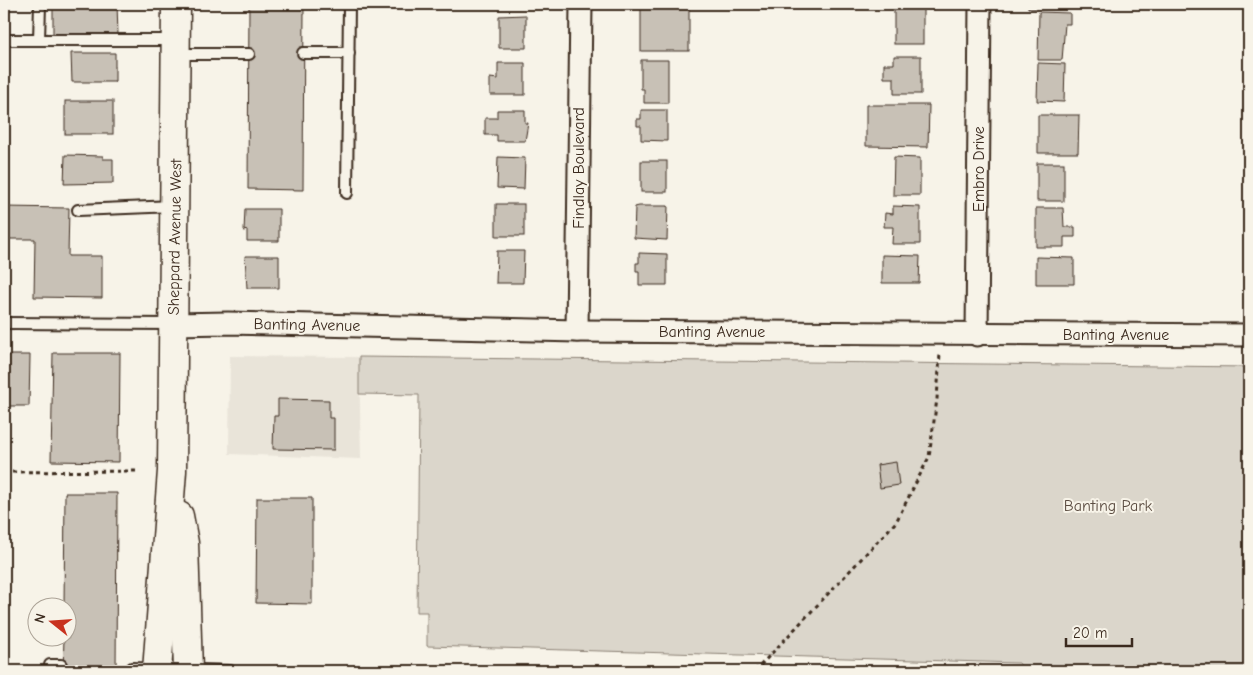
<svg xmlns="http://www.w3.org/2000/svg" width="1253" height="675" font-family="'Comic Neue',sans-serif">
  <rect width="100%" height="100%" fill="#f7f3e8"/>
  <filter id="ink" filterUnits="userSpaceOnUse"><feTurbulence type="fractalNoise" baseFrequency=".02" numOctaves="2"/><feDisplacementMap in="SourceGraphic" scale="10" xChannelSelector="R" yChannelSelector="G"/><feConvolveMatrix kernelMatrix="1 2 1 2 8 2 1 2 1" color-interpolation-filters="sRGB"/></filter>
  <g filter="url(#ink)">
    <path fill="#e9e4d9" d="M230 356 359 357 361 459 229 454Z"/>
    <path fill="#dbd6cb" stroke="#8b8074" d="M359 357 1249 367V671H1025L1019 663 427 646V612H417L419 395 359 394Z"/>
    <g fill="#c8c1b6" stroke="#3b2a1e">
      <path d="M53 4H117L118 35H53Z"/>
      <path d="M249 4H304L303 190 248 189Z"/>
      <rect x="894" y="4" width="29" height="40"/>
      <path d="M1028 4H1065V9L1028 8Z"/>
      <rect x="641" y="7" width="48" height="44"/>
      <path d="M1039 12 1070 13V24H1065L1062 60H1038Z"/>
      <path d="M526 15V48H499V16Z"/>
      <path d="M71 53H115V82H72Z"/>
      <path d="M894 56H921V94H894V78H884V64H894Z"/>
      <path d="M641 60H668V103H644V89H641Z"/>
      <path d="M498 63H525V95H490V78L498 79Z"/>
      <path d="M1038 63 1065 64 1064 102 1037 101Z"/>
      <rect x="65" y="101" width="48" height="33"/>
      <path d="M866 105H929L928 147 866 146Z"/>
      <path d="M497 110H525V123H528L525 141H497V135H485V118H497Z"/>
      <path d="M641 110H667V141L641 140V126H637V119H641Z"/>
      <path d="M1038 115H1079L1078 153H1038Z"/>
      <path d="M65 155 103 156V159H113V183L64 184Z"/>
      <path d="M498 157 525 158 524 189 497 188Z"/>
      <path d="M894 157 920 158V195H893Z"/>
      <rect x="641" y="161" width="26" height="31"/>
      <rect x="1037" y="163" width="27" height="38"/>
      <rect x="496" y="204" width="28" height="32"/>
      <path d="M639 206H668L667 240 634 238 635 207Z"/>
      <path d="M893 206 920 207V244H892L893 227H884L885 213 893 214Z"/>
      <path d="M4 207 69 208 68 256H102V298L34 297 35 239H4Z"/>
      <path d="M1036 208H1063L1064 227H1075V237H1064V247H1036Z"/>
      <path d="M245 209H279V241H247V230L244 231Z"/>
      <path d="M497 251H524L523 283H496Z"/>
      <path d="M639 253 667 254V285H639V271H636V263H639Z"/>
      <path d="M882 255 920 256 919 283H882Z"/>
      <path d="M245 256H279V288H247Z"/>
      <path d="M1036 257 1074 258V284H1036Z"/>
      <path d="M53 353H120L119 462 51 461Z"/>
      <path d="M4 355H30L29 406H4Z"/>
      <path d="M278 399 329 400V418H334V450L273 449 274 416H278Z"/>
      <path d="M896 462 899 485 880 488 877 465Z"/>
      <path d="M65 493H117L116 671H63L64 638H68V608H64Z"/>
      <path d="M257 498H312V604L256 603Z"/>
    </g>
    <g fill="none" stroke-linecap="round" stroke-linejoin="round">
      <defs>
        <g id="lane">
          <path d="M4 40H174"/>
          <path d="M39 40 40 4"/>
          <path d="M303 53H349"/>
          <path d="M177 54H249"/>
          <path d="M347 193 349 4"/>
          <path d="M78 210 174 206"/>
          <path d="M4 323 173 324"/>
          <path d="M50 665H61"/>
          <path d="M132 668 230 671"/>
        </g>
        <g id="street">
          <path d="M174 324 228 323 577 331 1249 335"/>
          <path d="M577 331 581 4"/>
          <path d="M977 335 980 4"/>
        </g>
        <g id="secondary">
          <path d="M179 516 184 543 188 671"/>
          <path d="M157 671 172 471 176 4"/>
        </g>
      </defs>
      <use href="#lane" stroke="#3b2a1e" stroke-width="14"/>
      <use href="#street" stroke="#3b2a1e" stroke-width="25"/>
      <use href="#secondary" stroke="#3b2a1e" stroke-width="31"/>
      <g stroke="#3b2a1e" stroke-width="3" stroke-dasharray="4 4" stroke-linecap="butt">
        <path d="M4 472 140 471"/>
        <path d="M755 671 896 522 929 457 937 399 940 353"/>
      </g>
      <use href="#lane" stroke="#f7f3e8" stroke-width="10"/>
      <use href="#street" stroke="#f7f3e8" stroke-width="21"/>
      <use href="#secondary" stroke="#f7f3e8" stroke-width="28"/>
    </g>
  </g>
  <g text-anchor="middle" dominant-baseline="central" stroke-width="4" stroke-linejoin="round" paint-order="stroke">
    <g font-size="16" fill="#3b2a1e" stroke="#f7f3e8">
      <text transform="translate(579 168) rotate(-90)">Findlay Boulevard</text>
      <text transform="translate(979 169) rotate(-90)">Embro Drive</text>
      <text transform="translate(175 237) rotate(-89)">Sheppard Avenue West</text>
      <text transform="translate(307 325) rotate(1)">Banting Avenue</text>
      <text x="712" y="332">Banting Avenue</text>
      <text x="1116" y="335">Banting Avenue</text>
    </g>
    <g font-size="16" fill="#5b4c41" stroke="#f7f3e8">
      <text x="1108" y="506">Banting Park</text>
    </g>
  </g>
  <rect width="1253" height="675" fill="none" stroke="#f7f3e8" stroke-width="20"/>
  <rect x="10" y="10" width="1233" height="655" fill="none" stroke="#3b2a1e" stroke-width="2" filter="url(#ink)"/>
  <g transform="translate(52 622) rotate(287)"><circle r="24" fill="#f7f3e8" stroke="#aca397"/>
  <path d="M0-4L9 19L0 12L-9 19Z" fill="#c8321e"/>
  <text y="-8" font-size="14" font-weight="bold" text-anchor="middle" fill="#3b2a1e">N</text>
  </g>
  <path d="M1066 638v8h66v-8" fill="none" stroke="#3b2a1e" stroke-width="2.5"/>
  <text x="1073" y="638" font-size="15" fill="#3b2a1e" stroke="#f7f3e8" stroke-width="4" paint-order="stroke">20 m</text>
</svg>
